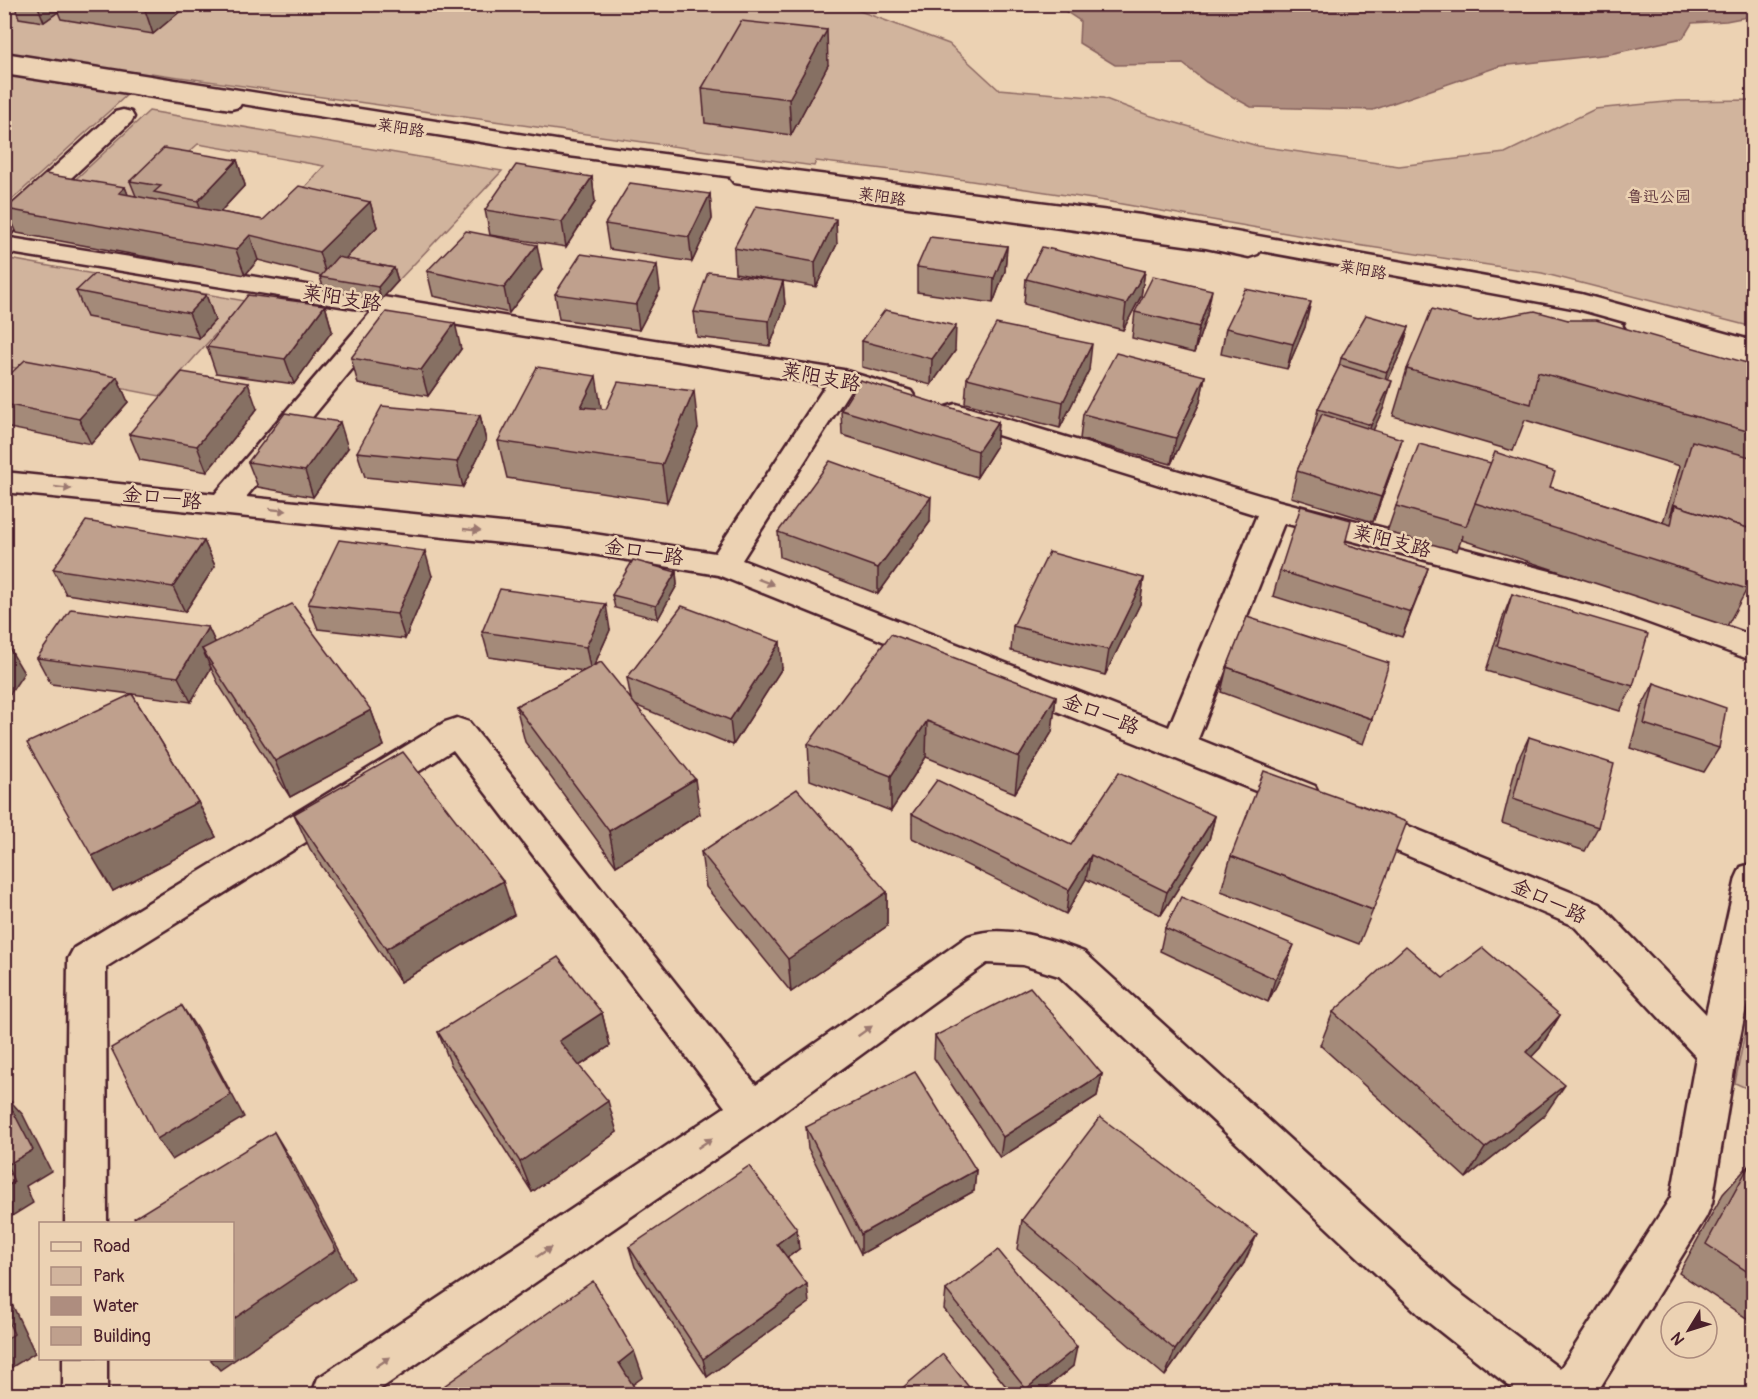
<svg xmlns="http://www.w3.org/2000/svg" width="1758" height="1399" font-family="Pangolin,'LXGW WenKai TC',sans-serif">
  <rect width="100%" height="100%" fill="#ecd2b3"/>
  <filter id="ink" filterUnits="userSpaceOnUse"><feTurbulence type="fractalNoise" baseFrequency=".0167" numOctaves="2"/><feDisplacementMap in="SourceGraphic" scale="12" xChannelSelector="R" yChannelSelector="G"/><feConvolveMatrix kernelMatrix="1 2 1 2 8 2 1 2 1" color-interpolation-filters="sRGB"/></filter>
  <g filter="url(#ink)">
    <g fill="#d1b49d" stroke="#8e6a64" stroke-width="1.5">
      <path d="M5 5H835L849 7 949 44 998 89 1103 98 1148 115 1258 146 1399 166 1505 153 1595 109 1676 101 1753 100V327L1542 273 1337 242 1099 200 918 173 816 161 814 166 151 73 5 206Z"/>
      <path d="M149 111 502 171 398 281 338 265 376 227 287 207 324 166 198 144 133 202 64 190Z"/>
      <path d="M4 258 245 301 160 396 5 366Z"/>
      <path d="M1751 1003 1754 1004 1753 1091 1735 1083Z"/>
    </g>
    <path fill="#ae8d7f" stroke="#86615d" stroke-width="1.5" d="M1753 4V16L1726 21 1692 23 1683 38 1610 54 1500 66 1373 110 1251 107 1206 82 1183 64 1115 65 1079 43 1080 21 1056 5Z"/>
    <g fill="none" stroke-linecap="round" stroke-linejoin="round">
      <defs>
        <g id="minor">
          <path d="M4 61 231 95 239 97 242 102 239 107 231 109 4 74Z"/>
          <path d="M123 110 131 112 134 117 131 122 13 232 4 234V213L115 112Z"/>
          <path d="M742 171 1206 234 1258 244 1262 249 1258 254 1249 257 1206 248 734 183 730 178 734 173Z"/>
          <path d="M4 237 843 370 911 391 915 397 911 403 901 406 850 390 742 560 1169 727 1257 515 946 419 942 413 946 407 956 404 966 407 1279 501 1616 588 1754 636V661L1608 608 1284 523 1198 739 1315 786 1320 796 1315 806 1303 810 718 575 562 549 4 492V472L215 494 372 311 4 252ZM397 315 826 385 715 553 562 529 246 497Z"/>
          <path d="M1638 317 1754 350V367L1629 331 1625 325 1629 319Z"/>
          <path d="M457 718 469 722 756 1085 968 936C1005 923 1049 939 1084 952L1453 1288 1560 1369 1671 1197 1696 1057 1574 926 1347 830 1341 820 1347 810 1359 806 1600 904 1706 1014 1736 878 1741 867 1754 863V969L1737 1052 1712 1203 1706 1217 1596 1394H1519L1423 1318 1059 976 1023 965 987 963 766 1124 373 1394H312L318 1378 725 1107 453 750 106 967 107 1224H65L68 959 74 948 445 722Z"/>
          <rect x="63" y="1358" width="44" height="36"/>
        </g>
        <path id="major" d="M4 53 569 142 1141 215 1581 294 1754 341V358L1578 309 1141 229 569 156 4 66Z"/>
      </defs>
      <use href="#minor" stroke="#4a1f2b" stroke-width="5"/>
      <use href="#major" stroke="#4a1f2b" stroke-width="5"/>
      <use href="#minor" fill="#ecd2b3" fill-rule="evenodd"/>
      <use href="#major" fill="#ecd2b3" fill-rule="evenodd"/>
    </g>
    <g fill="#a48a79" stroke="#4a1f2b" stroke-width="1.5">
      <path d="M14 4H182L183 9 153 34 61 19 58 12 44 22 19 18Z"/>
      <path d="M828 65 791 135 705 123 702 88Z"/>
      <path d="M237 160 245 185 220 212 263 220 370 202 377 227 345 259 394 268 398 281 381 300 324 290 320 277 321 276 258 260 245 275 17 233 6 209 125 187 128 195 136 196 130 181Z"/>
      <path d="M592 177 595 202 566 247 490 235 485 210Z"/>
      <path d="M710 194 712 219 692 262 609 249 605 224Z"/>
      <path d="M837 244 816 287 783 281 785 306 770 346 697 337 694 312 780 281 735 273 734 248Z"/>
      <path d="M1007 246 1005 271 993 303 917 292V267Z"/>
      <path d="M542 270 509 313 433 296 427 271Z"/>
      <path d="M1145 271 1141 296 1123 330 1024 304 1026 279Z"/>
      <path d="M660 290 639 330 559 319 555 294Z"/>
      <path d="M76 291 206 295 215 320 199 338 87 317Z"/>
      <path d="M325 305 332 331 294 384 216 373 207 347Z"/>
      <path d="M1135 312 1207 315 1194 353 1132 338Z"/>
      <path d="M1568 320 1754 365V554L1747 589 1727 626 1462 540 1463 535 1457 551 1387 532 1396 506 1550 487 1663 522 1680 466 1525 420 1513 451 1393 416 1407 369 1478 321Z"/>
      <path d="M1305 327 1287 369 1221 354 1226 328Z"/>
      <path d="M1409 327 1401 352 1388 380 1384 407 1373 430 1394 465 1373 522 1291 497 1297 471 1313 435H1312L1318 409 1338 370 1341 358Z"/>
      <path d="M862 341 955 351 931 385 862 367Z"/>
      <path d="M461 349 428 396 358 384 351 358Z"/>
      <path d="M1089 370 1060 428 965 403 967 378Z"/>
      <path d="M1205 376 1200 402 1171 464 1080 439 1083 414Z"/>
      <path d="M117 377 128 402 91 444 4 427V380Z"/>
      <path d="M257 409 207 472 140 460 129 434Z"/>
      <path d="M601 409 698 428 667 502 507 478 498 441Z"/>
      <path d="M841 410 998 422 996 447 977 477 842 435Z"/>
      <path d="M480 415 486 441 463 487 365 477 357 452Z"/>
      <path d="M348 448 313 497 258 487 248 462Z"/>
      <path d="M930 522 878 594 780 557 778 532Z"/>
      <path d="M204 541 215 566 185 612 66 594 53 569Z"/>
      <path d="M1345 544 1428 568 1402 637 1273 596 1280 571Z"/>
      <path d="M676 572 677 585 658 619 615 608 612 595Z"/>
      <path d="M432 576 405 639 318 629 308 604Z"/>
      <path d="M1144 578 1140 604 1105 675 1011 651 1013 626Z"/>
      <path d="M1512 594 1633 686 1620 711 1486 671 1502 620Z"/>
      <path d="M208 627 215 642 371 710 384 746 290 797 219 685 211 668 191 702 132 694 198 802 216 837 113 891 131 694 51 684 37 658Z"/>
      <path d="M610 630 594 666 631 699 627 678 782 668 733 745 635 705 700 814 616 866 525 742 516 706 584 671 489 657 482 632Z"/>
      <path d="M1227 667 1372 719 1363 744 1221 692Z"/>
      <path d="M1654 683 1719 748 1704 772 1630 748 1641 708Z"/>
      <path d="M1056 696 1052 732 1015 793 926 757 891 811 810 780 808 744Z"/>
      <path d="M1529 737 1598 827 1585 851 1502 823 1517 762Z"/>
      <path d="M294 814 514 915 400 982 310 849Z"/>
      <path d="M912 814 1071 845 1215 816 1209 840 1161 915 1086 879 1066 914 912 838Z"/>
      <path d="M701 852 887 892V926L791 992 706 887Z"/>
      <path d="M1231 856 1373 910 1359 944 1221 891Z"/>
      <path d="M1165 928 1285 968 1268 1002 1160 951Z"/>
      <path d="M1333 1012 1560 1015 1540 1048 1531 1057 1544 1116 1466 1178 1320 1045Z"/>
      <path d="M602 1013 610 1046 579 1066 617 1132 532 1192 451 1065 438 1032Z"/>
      <path d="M935 1036 1102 1074 1097 1096 1000 1158 934 1058Z"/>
      <path d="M806 1127 976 1170 974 1191 861 1254 808 1148Z"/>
      <path d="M1750 1164 1754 1166V1323L1679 1273 1723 1194Z"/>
      <path d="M1022 1220 1244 1263 1165 1376 1017 1249Z"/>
      <path d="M629 1247 799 1249 787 1258 809 1303 707 1377 635 1267Z"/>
      <path d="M946 1290 1073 1366 1038 1395H1013L944 1309Z"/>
    </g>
    <g fill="#867063" stroke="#4a1f2b" stroke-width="1.5">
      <path d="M37 4H55L58 12 44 22Z"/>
      <path d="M152 4H182L183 9 153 34 145 10Z"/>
      <path d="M827 30 828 65 791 135 789 99Z"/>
      <path d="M237 160 245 185 207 226 198 201Z"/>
      <path d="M592 177 595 202 566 247 562 222Z"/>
      <path d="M125 187 135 212 119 193Z"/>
      <path d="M710 194 712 219 692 262 689 237Z"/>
      <path d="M370 202 377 227 327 277 319 252Z"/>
      <path d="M836 219 837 244 816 287 815 262Z"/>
      <path d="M250 235 258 260 245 275 236 250Z"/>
      <path d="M537 245 542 270 509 313 504 288Z"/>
      <path d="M1007 246 1005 271 993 303 994 278Z"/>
      <path d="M657 265 660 290 639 330 636 305Z"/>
      <path d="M394 268 398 281 381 300 378 287Z"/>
      <path d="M1145 271 1141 296 1123 330 1126 304Z"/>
      <path d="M783 281 785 306 770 346 769 321Z"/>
      <path d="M1212 290 1207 315 1194 353 1199 327Z"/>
      <path d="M206 295 215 320 199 338 189 313Z"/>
      <path d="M1311 302 1305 327 1287 369 1293 344Z"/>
      <path d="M325 305 332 331 294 384 285 359Z"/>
      <path d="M455 323 461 349 428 396 421 370Z"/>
      <path d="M956 326 955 351 931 385 932 359Z"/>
      <path d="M1409 327 1401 352 1380 397 1387 372Z"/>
      <path d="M1092 344 1089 370 1060 428 1063 402Z"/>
      <path d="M596 376 602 413 581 407Z"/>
      <path d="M1205 376 1200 402 1171 464 1176 438Z"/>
      <path d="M117 377 128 402 91 444 79 419Z"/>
      <path d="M1392 381 1384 407 1364 450 1371 425Z"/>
      <path d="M248 383 257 409 207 472 197 446Z"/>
      <path d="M694 391 698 428 667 502 662 465Z"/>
      <path d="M480 415 486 441 463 487 457 462Z"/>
      <path d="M340 422 348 448 313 497 305 471Z"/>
      <path d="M998 422 996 447 977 477 978 451Z"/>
      <path d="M1402 439 1394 465 1373 522 1381 497Z"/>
      <path d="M931 497 930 522 878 594V568Z"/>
      <path d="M204 541 215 566 185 612 173 587Z"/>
      <path d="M425 551 432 576 405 639 397 614Z"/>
      <path d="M1428 568 1419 594 1402 637 1411 612Z"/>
      <path d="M676 572 677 585 658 619 656 606Z"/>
      <path d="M1144 578 1140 604 1105 675 1109 650Z"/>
      <path d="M606 604 610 630 591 672 586 647Z"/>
      <path d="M208 627 220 653 202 649 211 668 191 702 178 677Z"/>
      <path d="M4 639 24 673 4 703Z"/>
      <path d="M780 642 782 668 733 745 730 720Z"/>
      <path d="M1056 696 1052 732 1015 793 1019 757Z"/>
      <path d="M371 710 384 746 290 797 275 761Z"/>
      <path d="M927 721 926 757 891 811V776Z"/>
      <path d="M695 779 700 814 616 866 609 831Z"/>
      <path d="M198 802 216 837 113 891 92 856Z"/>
      <path d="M1215 816 1209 840 1161 915 1167 892Z"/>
      <path d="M1091 855 1086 879 1066 914 1069 890Z"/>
      <path d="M503 881 514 915 400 982 386 949Z"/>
      <path d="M887 892V926L791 992 788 959Z"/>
      <path d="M1294 945 1285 968 1268 1002 1275 979Z"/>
      <path d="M182 1006 197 1029 244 1117 172 1160 157 1139Z"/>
      <path d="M602 1013 610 1046 568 1073 559 1041Z"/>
      <path d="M1560 1015 1540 1048 1506 1084 1526 1052Z"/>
      <path d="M1102 1074 1097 1096 1000 1158 1003 1137Z"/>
      <path d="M1565 1085 1544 1116 1466 1178 1485 1148Z"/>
      <path d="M4 1094 23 1115 51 1171 26 1186 33 1203 4 1221Z"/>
      <path d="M608 1101 617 1132 532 1192 520 1162Z"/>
      <path d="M274 1132 293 1163 354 1278 220 1370 210 1359H232V1320Z"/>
      <path d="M976 1170 974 1191 861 1254V1234Z"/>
      <path d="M797 1229 799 1249 779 1264 777 1244Z"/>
      <path d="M1257 1235 1244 1263 1165 1376 1175 1350Z"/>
      <path d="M807 1284 809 1303 707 1377 703 1359Z"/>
      <path d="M4 1287 35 1353 4 1372Z"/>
      <path d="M1077 1347 1073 1366 1038 1395H1025L1026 1389Z"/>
      <path d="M634 1351 643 1377 628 1388 619 1363Z"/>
    </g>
    <g fill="#bfa08d" stroke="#4a1f2b" stroke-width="1.5">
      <path d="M109 4H152L145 10Z"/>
      <path d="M741 21 827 30 789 99 702 88Z"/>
      <path d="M164 148 237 160 198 201 154 192 161 186 130 181Z"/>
      <path d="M516 165 592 177 562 222 485 210Z"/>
      <path d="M45 174 125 187 119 193 263 220 299 186 370 202 319 252 250 235 236 250 6 209Z"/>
      <path d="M630 183 710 194 689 237 605 224Z"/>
      <path d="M756 206 836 219 815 262 734 248Z"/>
      <path d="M466 231 537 245 504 288 427 271Z"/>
      <path d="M930 237 1007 246 994 278 917 267Z"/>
      <path d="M1042 247 1145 271 1126 304 1026 279Z"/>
      <path d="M581 254 657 265 636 305 555 294Z"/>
      <path d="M337 257 394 268 378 287 320 277Z"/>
      <path d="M708 272 783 281 769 321 694 312Z"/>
      <path d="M94 274 206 295 189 313 76 291Z"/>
      <path d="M1153 276 1212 290 1199 327 1135 312Z"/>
      <path d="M1245 289 1311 302 1293 344 1226 328Z"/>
      <path d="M248 295 325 305 285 359 207 347Z"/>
      <path d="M1432 309 1478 321 1535 311 1568 320H1596L1754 365V433L1538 372 1531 404 1407 369Z"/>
      <path d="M885 310 956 326 932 359 862 341Z"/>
      <path d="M386 312 455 323 421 370 351 358Z"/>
      <path d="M1366 315 1409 327 1387 372 1341 358Z"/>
      <path d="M996 324 1092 344 1063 402 967 378Z"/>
      <path d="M1116 353 1205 376 1176 438 1083 414Z"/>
      <path d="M25 360 117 377 79 419 4 404V380Z"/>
      <path d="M1340 365 1392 381 1371 425 1318 409Z"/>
      <path d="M537 367 596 376 581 407 606 409 618 382 694 391 662 465 498 441Z"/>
      <path d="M182 372 248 383 197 446 129 434Z"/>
      <path d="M860 380 998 422 978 451 841 410Z"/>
      <path d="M382 406 480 415 457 462 357 452Z"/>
      <path d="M285 413 340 422 305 471 248 462Z"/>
      <path d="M1322 414 1402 439 1381 497 1297 471Z"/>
      <path d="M1692 441 1754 458V530L1675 505 1670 517Z"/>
      <path d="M1419 444 1491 463 1466 526 1396 506Z"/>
      <path d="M1495 452 1555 472 1550 487 1671 525 1675 505 1754 530V554L1747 589 1475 503Z"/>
      <path d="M830 461 931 497 878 568 778 532Z"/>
      <path d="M1301 506 1351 520 1345 544 1428 568 1411 612 1280 571Z"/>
      <path d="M86 521 204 541 173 587 53 569Z"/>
      <path d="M339 540 425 551 397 614 308 604Z"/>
      <path d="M1049 552 1144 578 1109 650 1013 626Z"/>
      <path d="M633 560 676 572 656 606 612 595Z"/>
      <path d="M500 589 606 604 586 647 482 632Z"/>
      <path d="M1512 594 1648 634 1633 686 1497 646Z"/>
      <path d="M292 604 371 710 275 761 202 649Z"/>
      <path d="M682 606 780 642 730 720 627 678Z"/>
      <path d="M71 609 208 627 178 677 37 658Z"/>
      <path d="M1247 617 1389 663 1372 719 1227 667Z"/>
      <path d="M891 634 1056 696 1019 757 927 721 891 776 808 744Z"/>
      <path d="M601 662 695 779 609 831 516 706Z"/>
      <path d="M1654 683 1726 708 1719 748 1644 724Z"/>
      <path d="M132 694 198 802 92 856 27 743Z"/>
      <path d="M1529 737 1614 764 1598 827 1513 799Z"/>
      <path d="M403 752 503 881 386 949 294 814Z"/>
      <path d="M1264 771 1407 822 1373 910 1231 856Z"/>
      <path d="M1119 772 1215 816 1167 892 1091 855 1069 890 912 814 937 780 1071 845Z"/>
      <path d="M797 789 887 892 788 959 701 852Z"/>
      <path d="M1181 897 1294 945 1275 979 1165 928Z"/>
      <path d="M1406 946 1443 978 1483 948 1560 1015 1526 1052 1565 1085 1485 1148 1333 1012Z"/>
      <path d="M558 957 602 1013 559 1041 608 1101 520 1162 438 1032Z"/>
      <path d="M1030 987 1102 1074 1003 1137 935 1036Z"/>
      <path d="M182 1006 231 1095 157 1139 111 1048Z"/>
      <path d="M915 1072 976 1170 861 1234 806 1127Z"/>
      <path d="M4 1094 33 1150 7 1165 14 1182 4 1188Z"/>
      <path d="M1100 1117 1257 1235 1175 1350 1022 1220Z"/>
      <path d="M274 1132 336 1250 232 1320V1224H137L134 1218Z"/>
      <path d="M1750 1164 1754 1166V1276L1706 1244Z"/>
      <path d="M749 1166 797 1229 777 1244 807 1284 703 1359 629 1247Z"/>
      <path d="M998 1250 1077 1347 1026 1389 946 1290Z"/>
      <path d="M593 1281 634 1351 619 1363 639 1395H449L444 1386Z"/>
      <path d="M4 1312 14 1334 4 1341Z"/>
      <path d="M943 1354 975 1395H894Z"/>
      <path d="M1668 1392 1680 1395H1669Z"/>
    </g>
    <defs><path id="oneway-solid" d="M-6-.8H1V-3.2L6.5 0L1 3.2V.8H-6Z" transform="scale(1.5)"/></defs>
    <g fill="#9b786f">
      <use href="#oneway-solid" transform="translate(63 488) rotate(6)"/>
      <use href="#oneway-solid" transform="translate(278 510) rotate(6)"/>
      <use href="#oneway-solid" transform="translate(472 530) rotate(6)"/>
      <use href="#oneway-solid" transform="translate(766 582) rotate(21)"/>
      <use href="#oneway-solid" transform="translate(865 1031) rotate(-35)"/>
      <use href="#oneway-solid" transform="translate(705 1143) rotate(-34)"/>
      <use href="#oneway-solid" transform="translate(544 1252) rotate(-34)"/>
      <use href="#oneway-solid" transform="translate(383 1362) rotate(-34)"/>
    </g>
  </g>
  <g text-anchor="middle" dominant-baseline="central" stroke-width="5" stroke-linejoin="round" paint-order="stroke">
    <g font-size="16" fill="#4a1f2b" stroke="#ecd2b3">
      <text transform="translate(401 128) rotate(9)">莱阳路</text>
      <text transform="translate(882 197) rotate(8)">莱阳路</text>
      <text transform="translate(1363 270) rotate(10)">莱阳路</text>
    </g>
    <g font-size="16" fill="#5e353c" stroke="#ecd2b3">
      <text x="1659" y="197">鲁迅公园</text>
    </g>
    <g font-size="20" fill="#4a1f2b" stroke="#ecd2b3">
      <text transform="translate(342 298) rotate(9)">莱阳支路</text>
      <text transform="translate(821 377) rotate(11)">莱阳支路</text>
      <text transform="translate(162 498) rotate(6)">金口一路</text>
      <text transform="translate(1392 541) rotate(14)">莱阳支路</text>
      <text transform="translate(644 552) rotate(9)">金口一路</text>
      <text transform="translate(1101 714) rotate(21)">金口一路</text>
      <text transform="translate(1549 901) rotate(25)">金口一路</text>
    </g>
  </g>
  <rect width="1758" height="1399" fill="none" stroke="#ecd2b3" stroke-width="24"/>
  <rect x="12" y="12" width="1734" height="1375" fill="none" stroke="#4a1f2b" stroke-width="2" filter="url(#ink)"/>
  <rect x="39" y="1222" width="195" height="138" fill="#ecd2b3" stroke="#ab8a7d" stroke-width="1.5"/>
  <rect x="51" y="1242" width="30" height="9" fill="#ecd2b3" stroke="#ab8a7d" stroke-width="1.5"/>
  <text x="93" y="1252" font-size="18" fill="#4a1f2b">Road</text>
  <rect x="51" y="1267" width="30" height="18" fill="#d1b49d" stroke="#ab8a7d" stroke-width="1.5"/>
  <text x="93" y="1282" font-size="18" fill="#4a1f2b">Park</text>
  <rect x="51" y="1297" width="30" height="18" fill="#ae8d7f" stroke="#ab8a7d" stroke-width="1.5"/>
  <text x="93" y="1312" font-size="18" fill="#4a1f2b">Water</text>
  <rect x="51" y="1327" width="30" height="18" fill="#bfa08d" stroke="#ab8a7d" stroke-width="1.5"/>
  <text x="93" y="1342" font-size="18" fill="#4a1f2b">Building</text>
  <g transform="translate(1689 1330) rotate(232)"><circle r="28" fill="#ecd2b3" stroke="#ab8a7d" stroke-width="1.5"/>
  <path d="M0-4.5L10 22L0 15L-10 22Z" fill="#4a1f2b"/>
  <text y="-9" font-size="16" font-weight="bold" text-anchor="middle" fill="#4a1f2b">N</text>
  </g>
</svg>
